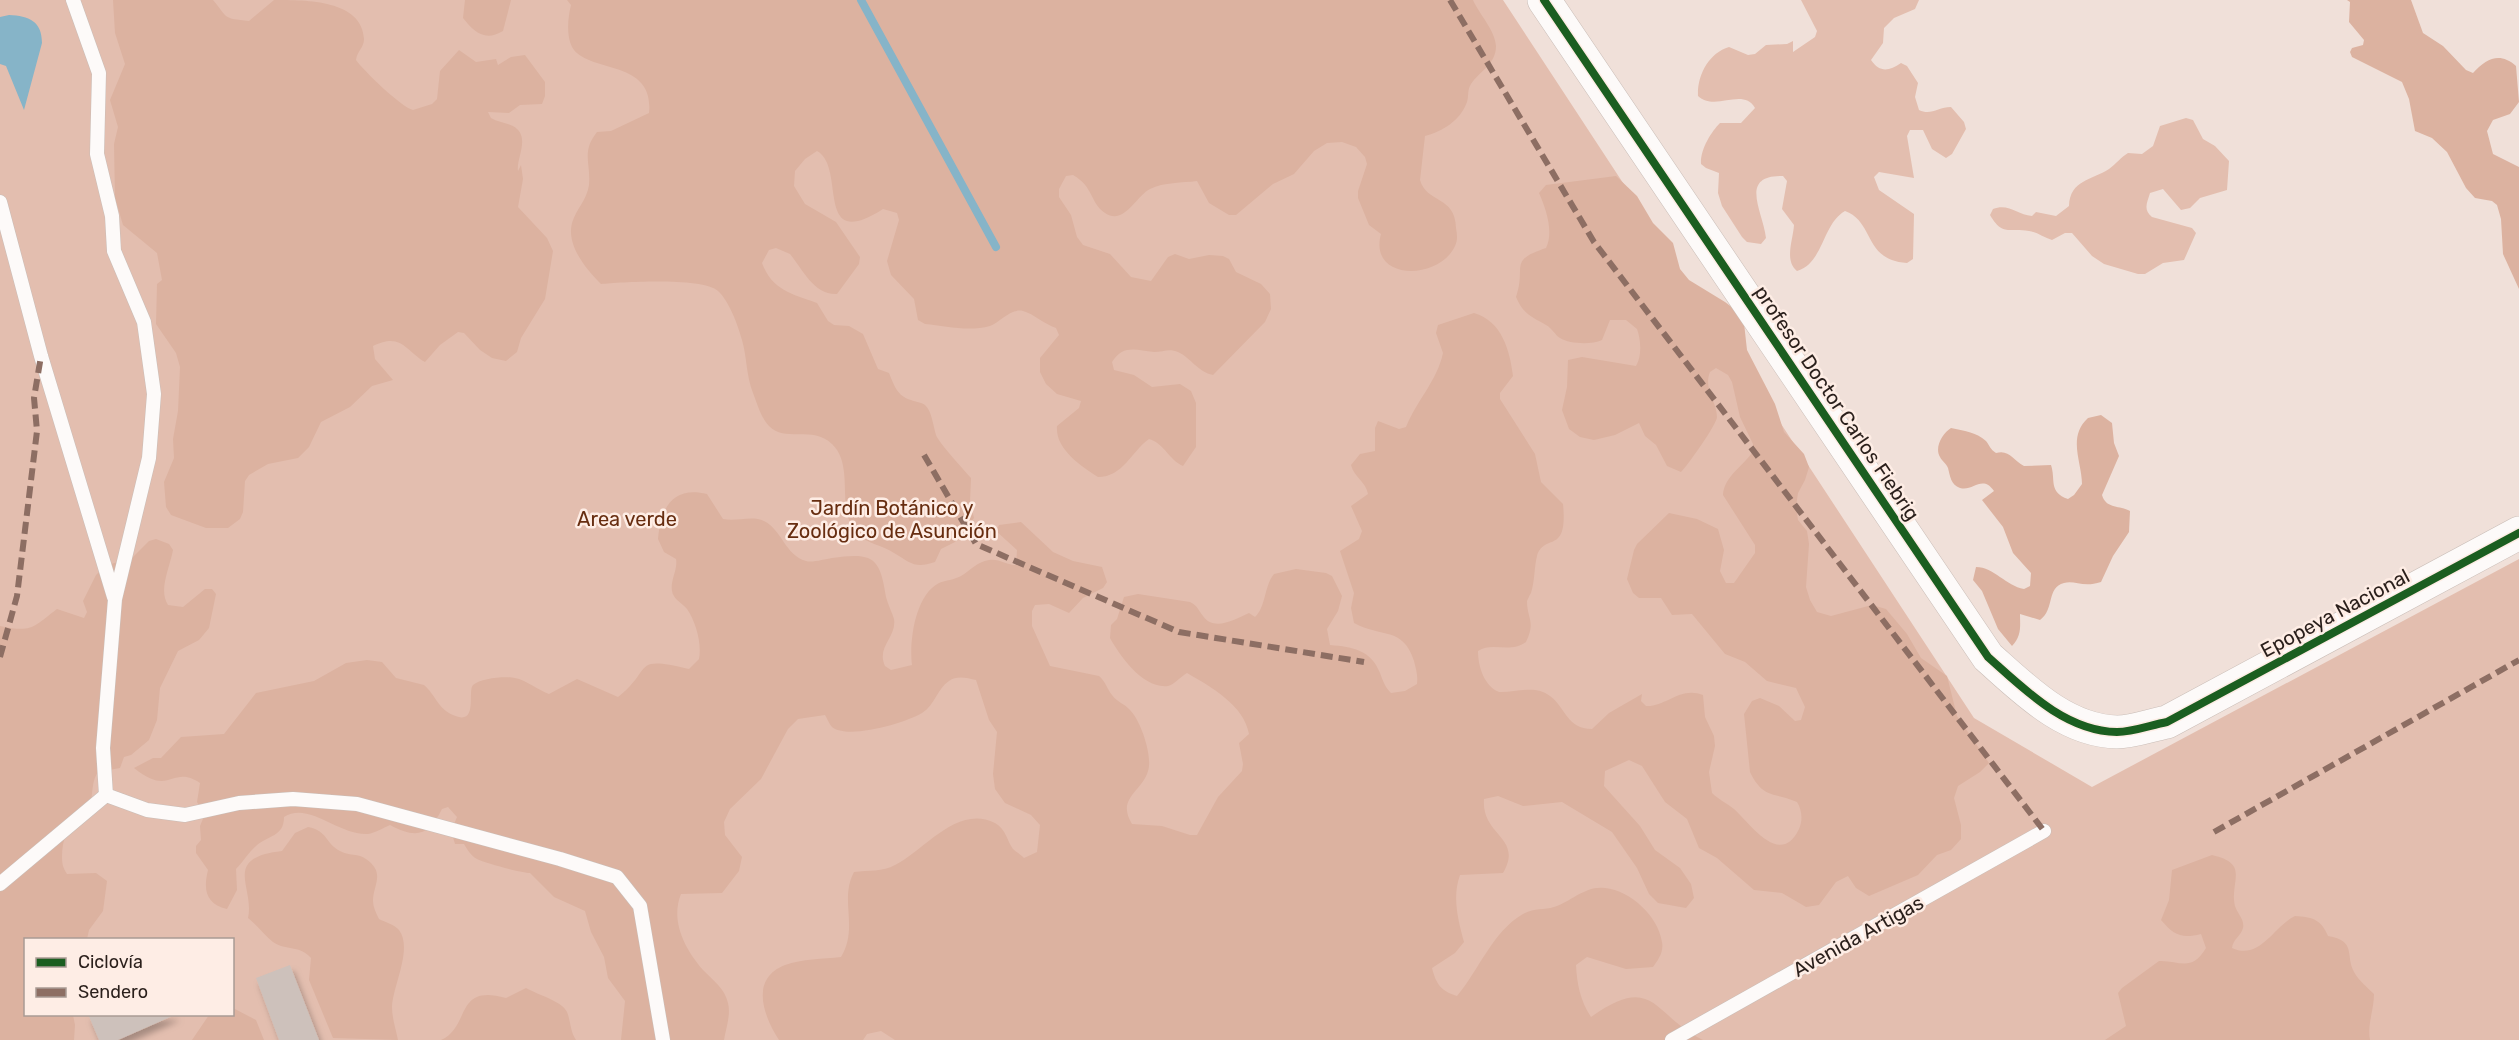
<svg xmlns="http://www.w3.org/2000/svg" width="2519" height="1040" font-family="Rubik,sans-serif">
  <defs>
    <filter id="shadow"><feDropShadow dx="3.5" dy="6" stdDeviation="3" flood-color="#0004"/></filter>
  </defs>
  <rect width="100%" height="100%" fill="#f0e0d9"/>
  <g fill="#e3beaf" fill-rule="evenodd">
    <path d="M0 0H1503L1974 718 2092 787 2519 559V1040H0ZM26 940H232V1014H26Z"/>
    <path d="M1801 0H1919L1915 9 1894 18 1884 28 1883 43 1871 60C1880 73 1889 71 1901 63L1907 66 1918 83 1915 97 1919 110C1931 116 1938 107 1951 107L1964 122 1966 129 1952 154 1946 158 1932 149 1923 130H1910L1907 136 1914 178 1879 172 1874 177 1879 190 1914 214 1913 259 1907 263C1863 260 1875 222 1845 211 1822 224 1824 263 1797 271 1784 261 1793 240 1794 225L1782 209 1787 181 1783 176C1738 175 1763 211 1766 238L1761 244 1747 242 1742 237 1722 206 1718 193 1719 173 1706 168 1701 164C1700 150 1711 132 1720 123H1741L1755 108C1743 87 1715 112 1698 96 1697 75 1709 53 1729 47L1748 55 1755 54 1766 45 1787 44 1793 41V52L1815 37 1817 31Z"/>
    <path d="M2186 118 2193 120 2203 139 2215 146 2229 161 2227 190 2200 198 2190 208 2181 210 2163 189 2150 193C2147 203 2143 210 2152 217L2192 228 2196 233 2184 260 2163 263 2145 274H2138L2104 264 2092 256 2072 233H2065L2052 240C2044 238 2037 232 2029 231 2008 227 2003 237 1990 215L1993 209C2009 203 2017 215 2032 216L2036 212 2056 216 2069 206C2070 180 2092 180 2109 169 2116 164 2121 157 2128 153L2142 154 2153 146 2160 126Z"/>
  </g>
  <g fill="#dcb2a0">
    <path d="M113 0H213C229 19 222 18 249 21L274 0C307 0 362 0 364 39 364 48 357 51 356 60 363 70 401 107 413 110L432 104 437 99 440 71 459 50 476 62 496 59 498 65 511 57 525 55 545 82V96L542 104 520 105 509 113 488 112 491 118C499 123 511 123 517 129 529 140 516 159 518 171L521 165 523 179 518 207 547 238 553 251 545 299 521 338 517 352 506 361 492 358 480 350 464 333 458 332 440 345 425 362C405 350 401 332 373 346L375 359 393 380 372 386 350 407 321 422 309 447 298 458 268 464 249 475 245 481 243 512 240 519 228 528H206L171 515 166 507 164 482 174 458 173 439 178 411 180 367 176 353 156 324 157 284 162 280 157 253 123 225 115 198 114 144 118 127 110 100 125 64 115 33Z"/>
    <path d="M465 0H511L503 31C485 42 474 32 463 18Z"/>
    <path d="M567 0H1473C1479 14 1495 30 1496 46 1496 64 1480 71 1471 84 1467 90 1469 96 1467 102 1460 121 1443 131 1425 136L1420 180C1427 204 1455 195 1456 228 1457 234 1458 240 1455 246 1439 281 1368 281 1381 234L1369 225 1358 198V191L1367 164 1365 157 1356 147 1342 142 1327 143 1314 151 1294 174 1273 184 1236 215H1229L1209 203 1197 181C1182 183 1164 182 1150 189 1136 196 1124 226 1105 213 1090 203 1094 187 1073 175L1066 176 1059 189V197L1071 215 1077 237 1083 245 1110 254 1131 277 1151 281 1168 257 1175 254 1189 259 1209 255 1223 256 1229 259 1236 272 1261 284 1270 294 1271 309 1265 322 1213 375C1198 372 1191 358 1178 352 1169 348 1163 352 1154 352 1136 350 1123 344 1112 362L1114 370 1134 375 1152 387 1180 384 1191 391 1196 403V447L1183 466C1169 460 1165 444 1149 439 1131 452 1123 477 1098 477 1081 466 1055 449 1057 426L1079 408 1081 401 1057 394 1046 384 1040 372V358L1059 335 1056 328C1044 324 1034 314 1023 311 1011 308 1000 322 990 326 969 332 945 326 925 324L918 320 914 299 891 275 887 261 899 220 897 213 883 209C813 254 847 167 817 151L805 159 795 171 794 186 805 204 836 222 860 257 859 264 837 294C814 295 803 270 790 254L776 248 769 250 762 263C772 290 792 294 817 303L828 321 834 325 849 326 863 334 878 369 889 373C894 385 897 396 911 400 916 402 921 402 925 405 932 411 933 426 936 435 939 443 964 470 971 478L970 502 974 518 955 542 941 549 935 562C915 569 911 563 894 553 882 545 867 544 858 534 834 511 856 467 832 444 812 425 786 443 769 426 761 418 757 403 753 393 746 375 747 357 742 340 738 325 729 301 718 291 704 277 622 282 601 284 587 270 566 246 572 223 576 209 587 200 589 185 591 163 581 152 597 132L611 131 649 113C655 58 587 74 572 47 566 35 568 17 571 5Z"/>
    <path d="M2347 0H2411L2423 33 2443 46 2466 70 2473 73C2487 58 2500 52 2516 66L2519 102 2510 114 2493 120 2487 131 2493 154 2519 167V289L2503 254 2501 219 2497 205 2492 201 2475 198 2466 188 2447 152 2432 138 2415 131 2409 99 2402 82 2352 57 2350 52 2352 48 2363 45 2364 40 2349 22 2350 2Z"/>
    <path d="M1616 176 1637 196 1653 223 1673 243 1680 269 1689 280 1725 302 1737 311 1744 323 1747 350 1775 404 1784 432 1804 454 1809 467 1805 480 1798 493 1796 506 1798 520 1807 531 1809 544 1806 587 1810 600 1817 612 1831 616 1872 605 1886 609 1907 634 1921 658 1947 676 1957 716 1989 763 1980 772 1958 786 1954 798 1961 825V839L1951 850 1937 855 1918 875 1869 896 1856 888 1848 876 1836 882 1819 905 1806 907 1782 893 1754 890 1717 858 1699 848 1687 819 1665 802 1642 766 1629 760 1605 771 1604 786 1640 826 1655 850 1680 868 1691 884 1694 898 1686 908 1658 903 1649 894 1637 868 1612 832 1562 802 1523 806 1498 796 1484 799C1481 836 1524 837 1503 873L1460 875C1452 897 1458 920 1464 942L1455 953 1432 968C1436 984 1441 991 1457 996 1479 970 1493 931 1523 914 1534 908 1544 910 1554 907 1572 901 1586 885 1605 888 1631 891 1658 916 1662 942 1664 952 1658 960 1653 967L1626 969 1587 957 1576 965C1577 984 1580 1000 1591 1017 1655 972 1652 1015 1703 1040H895L881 1031 867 1034 863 1040H779C764 1017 749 979 785 965 802 959 823 959 841 957 859 927 839 900 854 872 868 870 883 872 895 865 925 850 957 804 995 823 1006 829 1007 841 1013 849 1016 852 1021 855 1024 858L1037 852 1040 825 1031 815 1005 803 995 789 993 774 997 732 989 720 976 680C967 678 957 675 949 681 937 689 935 705 922 713 905 723 848 740 832 727 829 724 827 718 825 715L798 719 788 729 761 779 730 809 724 822 725 835 742 857 739 871 722 893 681 894C670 921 685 949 703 970 713 980 725 989 728 1003 731 1015 726 1028 724 1040H621L625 1001 608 978 604 957 591 932 585 911 554 897 530 873C522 873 485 863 477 859 471 856 467 849 464 844H455L451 831 457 817 448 807 442 809C429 836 416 839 390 825 383 828 375 833 368 834 339 836 309 801 284 817 284 837 268 835 256 846 248 853 243 862 236 869L237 890 227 909C206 904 203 890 208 870L196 853V846L201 840 200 826 205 814 197 802 200 783C171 764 171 798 134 768L153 758H161L181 737 224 734 256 693 314 681 346 663 367 660 382 662 396 678 424 685C435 694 438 709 453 715 479 727 467 691 473 685 481 678 505 676 515 678 526 680 538 690 549 694L577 679 618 697C654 669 630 655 689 669L699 659C702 644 696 622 687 609 682 603 673 599 672 591 670 580 678 570 676 559L664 552 658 539C661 507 673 486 707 494L723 519C736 522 752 515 764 521 782 530 785 555 806 561 812 563 825 559 832 558 874 552 880 558 886 597 888 605 892 612 894 619 897 637 876 647 885 666L891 670 912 665C909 642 915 595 939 583 946 580 954 580 961 576 971 570 977 562 989 560 998 558 1007 565 1016 565L1017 550 996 531 999 525 1021 522 1053 552 1073 561 1102 567 1107 582 1103 588 1083 598 1069 613 1049 604 1035 605 1032 611V626L1050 666 1099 676C1106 682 1107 689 1112 695 1117 702 1125 704 1130 710 1141 721 1153 757 1148 771 1142 792 1116 798 1132 824L1162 826 1190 835H1197L1218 797 1242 771 1243 764 1239 743 1249 734C1244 705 1211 687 1187 673 1181 676 1174 685 1168 686 1143 689 1120 656 1110 638L1111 625 1117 619 1124 597 1138 594 1190 602C1198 606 1198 610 1203 616 1214 632 1236 619 1249 613L1255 617C1266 607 1264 586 1274 574L1296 569 1326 573 1332 576 1342 596 1338 611 1327 629 1330 645C1353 647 1371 650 1380 673 1383 681 1385 687 1391 693L1405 691 1417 684C1418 675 1416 669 1414 661 1403 626 1381 638 1354 623L1351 608 1354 593 1340 551 1359 539 1362 531 1351 506 1368 494C1366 482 1354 477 1351 465L1360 454 1375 451V428L1378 421 1399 429 1406 427C1417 400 1437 381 1443 353L1436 333 1438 325 1474 313C1502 321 1510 351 1513 376L1500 393V399L1535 454 1541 482 1563 504C1568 556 1545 532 1537 556 1534 568 1535 580 1531 593 1530 594 1527 601 1527 601 1527 619 1536 621 1526 642 1509 654 1493 641 1478 651 1478 666 1484 686 1499 692 1516 693 1535 684 1550 696 1566 708 1567 729 1592 729L1609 713 1642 694 1641 701 1646 706C1666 707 1680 686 1703 695L1705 717 1714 736 1715 746 1709 772 1712 793C1719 800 1727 803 1734 809 1749 822 1780 869 1799 829 1803 820 1802 810 1797 802 1774 792 1763 799 1750 772L1744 714 1752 701 1760 698 1779 706 1795 721 1801 720 1805 707 1796 688 1767 681 1745 662 1725 654 1692 614 1672 615 1661 598H1639L1633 593 1627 579 1634 550 1637 544 1669 513 1697 519 1718 529 1724 550 1720 571 1726 583H1734L1755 553V545L1723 495C1724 476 1744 466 1753 451V444L1740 417 1732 382 1728 375 1716 368 1710 372C1703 389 1717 401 1717 417 1717 424 1688 465 1681 472L1667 466 1656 445 1645 436 1639 423 1615 435 1594 440 1580 437 1569 429 1562 410 1567 387 1568 360 1582 357 1636 366C1642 356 1641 340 1637 329L1626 320H1610L1602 340C1591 345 1570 344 1560 338 1555 335 1552 328 1546 325 1532 317 1523 314 1516 297 1527 266 1507 261 1546 248 1554 232 1546 209 1539 193L1546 185Z"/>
    <path d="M2101 415 2112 423 2114 443 2119 456 2102 495C2106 509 2119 505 2130 511L2129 532 2113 556 2101 582C2083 588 2075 580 2064 583 2046 588 2055 609 2040 620L2020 614C2020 626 2022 636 2012 646L1998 629 1982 591 1973 580 1976 567C1994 567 2006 586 2024 589L2030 586 2031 573 2013 553 2003 527 1982 500 1994 491C1982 474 1973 492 1960 488 1951 485 1950 476 1948 468 1946 463 1942 461 1940 457 1934 447 1943 433 1951 428 1964 431 1976 432 1986 441 1990 446 1990 449 1996 453 2009 449 2013 460 2024 466L2051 465C2056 480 2048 492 2068 499L2074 495 2082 484C2082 462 2067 437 2088 418Z"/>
    <path d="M156 539 169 544 173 550C170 567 158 590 168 605L183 607 205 589H212L216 594 209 628 199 640 178 651 160 688 157 720 149 740 131 755 124 757 120 768 98 772C90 783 94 800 88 813 77 835 63 822 62 856 62 864 63 868 67 874L96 873 107 881 103 911 89 930 87 939 26 940V1014L73 1015 75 1025 74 1040H0V626C33 633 33 627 57 609L84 618 87 612 83 601 96 575 105 566 133 557 149 541Z"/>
    <path d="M308 827C328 831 325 843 340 851 348 856 359 853 366 859 386 873 373 885 373 901 373 907 376 913 379 919 385 922 395 925 399 930 413 949 393 985 392 1007 392 1018 396 1030 398 1040L333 1038 309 980 311 958C300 945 286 951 273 942 265 936 257 925 248 918 255 887 221 858 282 851L295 833Z"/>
    <path d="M2212 855C2251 864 2229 881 2235 906 2237 913 2245 920 2243 928 2241 936 2233 939 2232 948 2260 961 2274 926 2295 916 2312 917 2321 919 2328 936 2357 941 2345 955 2354 972 2359 981 2367 987 2374 994 2374 1010 2367 1025 2370 1040H2105L2126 1026 2118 993 2122 988 2159 961C2179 960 2191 973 2206 948L2201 934C2181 939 2174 935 2161 920L2169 900 2172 870Z"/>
    <path d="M526 988C538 995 562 1001 567 1012 571 1022 570 1031 576 1040H441C471 1027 454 983 506 998Z"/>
    <path d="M233 1008 256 1020 264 1040H192L209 1015 232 1014Z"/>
  </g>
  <path fill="#86b4c8" d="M9 15C29 16 42 21 42 43L24 110 6 66 0 64V17Z"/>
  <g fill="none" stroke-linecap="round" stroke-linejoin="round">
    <path stroke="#86b4c8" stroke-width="8" d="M861 0 996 247"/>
  </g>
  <g fill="#cdc1bb" filter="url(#shadow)">
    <path d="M290 965 319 1040H279L256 978Z"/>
    <path d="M88 1014H177L118 1040H99Z"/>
  </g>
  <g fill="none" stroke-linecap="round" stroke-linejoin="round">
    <defs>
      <g id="lane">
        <path d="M73 0 99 73 97 154 112 216 114 251 144 322 154 394 149 458 115 599 103 748 106 795"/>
        <path d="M0 202 41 356 114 597"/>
        <path d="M106 795 147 810 185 815 239 803 293 799 357 804 560 859 617 877 640 906 663 1040"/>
        <path d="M0 884 106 795"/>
        <path d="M1672 1040 2044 831"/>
      </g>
      <path id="secondary" d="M1544 0 1988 657C2024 689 2065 731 2117 732 2133 732 2151 725 2167 722L2519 533"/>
    </defs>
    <use href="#lane" stroke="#c9bdb7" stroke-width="15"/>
    <use href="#secondary" stroke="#c9bdb7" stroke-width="34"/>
    <use href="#lane" stroke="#fdfaf9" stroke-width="14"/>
    <use href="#secondary" stroke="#fdfaf9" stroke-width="33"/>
    <g stroke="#8d6e63" stroke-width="6" stroke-dasharray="12 6" stroke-linecap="butt">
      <path d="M1450 0 1594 242 2044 831"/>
      <path d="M924 455 976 544 1179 632 1364 662"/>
      <path d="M0 657 17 596 37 431 34 398 41 356"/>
      <path d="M2214 832 2519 660"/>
    </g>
    <defs>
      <path id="cycleway" d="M1544 0 1988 657C2024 689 2065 731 2117 732 2133 732 2151 725 2167 722L2519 533"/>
    </defs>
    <use href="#cycleway" stroke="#feede5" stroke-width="11"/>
    <use href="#cycleway" stroke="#1b5e20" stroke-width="8"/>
  </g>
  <g text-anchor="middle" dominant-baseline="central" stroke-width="5" stroke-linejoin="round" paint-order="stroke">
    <g font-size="20" fill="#2a1f1b" stroke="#feede5">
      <text transform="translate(1837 403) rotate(56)">profesor Doctor Carlos Fiebrig</text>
      <text transform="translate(2335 613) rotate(-28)">Epopeya Nacional</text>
      <text transform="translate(1858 936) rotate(-29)">Avenida Artigas</text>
    </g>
    <g font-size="20" fill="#672d10" stroke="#feede5">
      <text x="892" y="508">Jardín Botánico y<tspan x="892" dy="23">Zoológico de Asunción</tspan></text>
      <text x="627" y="519">Area verde</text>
    </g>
  </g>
  <rect x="24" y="938" width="210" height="78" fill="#feede5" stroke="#a99b94" stroke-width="1.5"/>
  <rect x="36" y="958" width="30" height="9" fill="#1b5e20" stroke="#a99b94" stroke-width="1.5"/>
  <text x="78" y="968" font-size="18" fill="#2a1f1b">Ciclovía</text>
  <rect x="36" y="988" width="30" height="9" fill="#8d6e63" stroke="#a99b94" stroke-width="1.5"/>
  <text x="78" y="998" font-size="18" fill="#2a1f1b">Sendero</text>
</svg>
